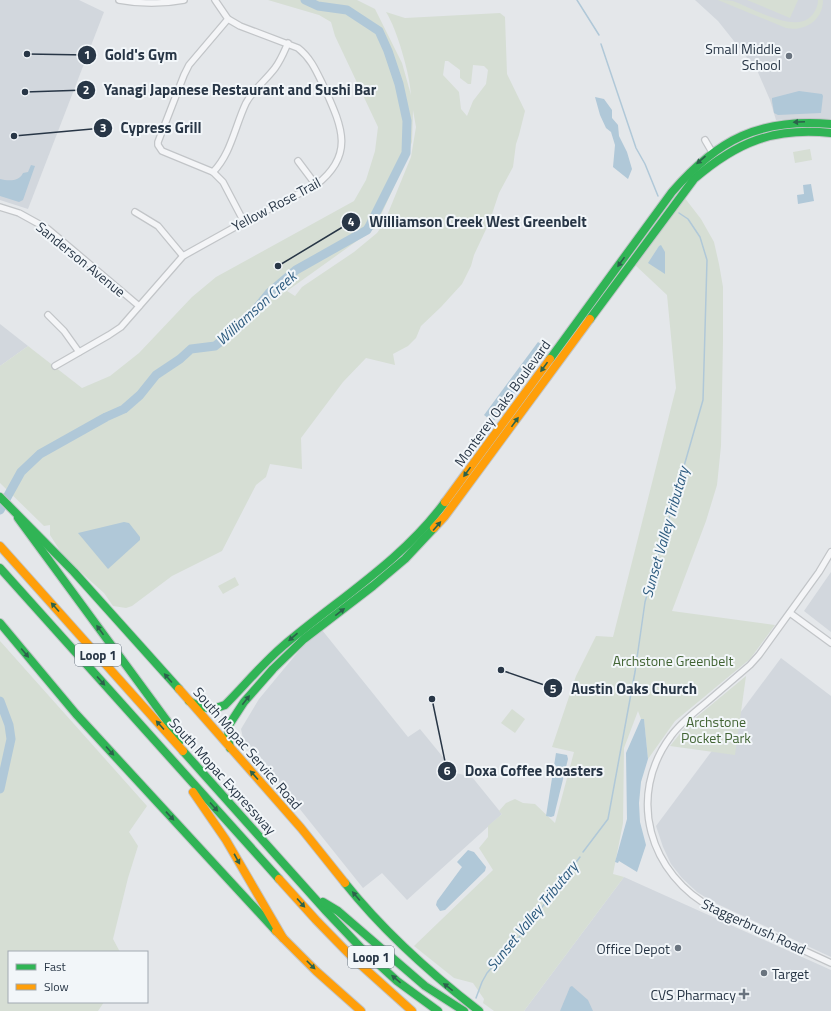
<svg xmlns="http://www.w3.org/2000/svg" width="831" height="1011" font-family="'Titillium Web',sans-serif">
  <rect width="100%" height="100%" fill="#e4e7ea"/>
  <g fill="#d2d7dd">
    <path d="M0 0H79L104 12 28 209 0 200Z"/>
    <path d="M695 0H831V121L799 119 776 120 770 100 757 70 718 21Z"/>
    <path d="M0 324 28 346 0 366Z"/>
    <path d="M831 572V632L804 611Z"/>
    <path d="M322 630 408 737 420 729 456 773 472 777 502 814 407 900 382 873 363 888 275 778 244 743 241 729 259 699 302 647Z"/>
    <path d="M781 658 831 696V957L713 902 697 892 682 878 671 864 663 847 656 826Z"/>
    <path d="M624 877 831 970V1011H524Z"/>
  </g>
  <g fill="#d6ded4" fill-rule="evenodd">
    <path d="M268 0H357L375 9 402 63 411 95C410 75 397 29 386 12L405 18 500 13 505 17 507 74 525 111 519 135 516 144 513 167 499 193 489 223 474 255 471 266 462 284 441 307 421 326 416 338 408 346 393 354 395 365 366 358 343 382 301 438 302 469 270 464 266 477 256 485 222 551 172 576 132 606 126 608 113 606 104 593 64 557 50 535V525L44 526 0 483V366L28 346 82 388 110 376 139 353 192 297 216 277 354 201 366 180 375 151 378 127 335 36 331 22 319 15ZM445 61H448L460 70V78L468 84H471L473 65 484 66 488 70 486 84 473 101 467 116 461 109 459 92 443 75ZM413 110 416 127 411 157 384 223 377 233 354 252 302 287 295 296 287 291 375 228 398 178 412 142Z"/>
    <path d="M718 0C723 0 728 0 733 1 753 8 797 36 813 14 816 10 818 5 818 0H823C823 20 805 32 786 28Z"/>
    <path d="M747 0H798L790 18Z"/>
    <path d="M810 149 812 160 795 163 793 152Z"/>
    <path d="M684 197 701 219 714 242 719 264 723 287V341L721 446 717 485 706 521 672 611 775 625 750 659 675 721 648 759 644 720 641 719 638 711 624 748 623 823 613 874 624 877 524 1011H494L483 1003 484 999 473 983 454 978 414 946 493 870 479 848 488 837V826L502 814 499 811 506 803 515 799 523 803 535 804 555 823 574 752 552 747 576 676 596 636 613 637 676 388 667 295 634 264Z"/>
    <path d="M235 577 239 585 223 594 218 586Z"/>
    <path d="M0 641 147 806 129 832 138 846 128 878 113 939 120 952H9V1002H104L98 1011H0Z"/>
    <path d="M746 676 735 755 670 746 687 725Z"/>
    <path d="M512 709 525 719 515 733 501 723Z"/>
  </g>
  <g fill="#b0c8d8">
    <path d="M799 91 822 94 823 96 821 113 778 115 774 113 772 101V98Z"/>
    <path d="M595 97 604 99 612 110V118L618 125 619 136 627 152 632 169 628 179 613 167 615 145 611 132 606 128 600 115Z"/>
    <path d="M31 165 35 166 23 200 19 202 0 196V179C8 181 19 182 23 173L28 172Z"/>
    <path d="M811 184 814 201 798 204 797 195 804 194 803 185Z"/>
    <path d="M661 245 665 252V274L648 263 659 246Z"/>
    <path d="M538 342 548 349 493 422 484 415Z"/>
    <path d="M124 522 129 523 140 537V540L108 569 78 533Z"/>
    <path d="M641 719H644L648 759 641 782 639 803 640 822 646 845 637 872 619 861 618 863 615 862 627 819 626 753Z"/>
    <path d="M556 753 567 755 568 759 554 816 551 817 546 816Z"/>
    <path d="M468 850 474 852 486 867 485 871 445 910 440 911 436 905 437 901 462 867 457 862Z"/>
    <path d="M572 986 588 1000 593 1011H560L570 987Z"/>
  </g>
  <g fill="none" stroke-linecap="round" stroke-linejoin="round">
    <g stroke="#b0c8d8" stroke-width="1.5">
      <path d="M577 0 599 35"/>
      <path d="M601 44 636 148 645 164 658 196"/>
      <path d="M583 852 608 819 635 672 645 602 703 400 707 260 700 237 688 219 679 213"/>
      <path d="M476 998 482 982 487 973 521 935 580 857"/>
    </g>
    <g stroke="#b0c8d8" stroke-width="9">
      <path d="M0 510 21 472 40 454 106 417 124 409 140 395 156 375 180 359 191 349 215 346 246 321 269 293 296 270 367 230 370 225 406 153 407 121 399 84 388 51 379 31 347 10 318 6 305 0"/>
      <path d="M0 701 9 725 11 739 0 789"/>
    </g>
    <defs>
      <g id="street">
        <path d="M119 0C140 4 163 4 184 0"/>
        <path d="M228 19 189 65 184 75 158 142V145L162 151 213 172 223 182 244 222"/>
        <path d="M705 140 712 152"/>
        <path d="M298 161 316 185"/>
        <path d="M213 172C231 154 235 126 246 103 253 90 266 80 275 68 281 60 284 52 288 43"/>
        <path d="M0 207 19 213 48 229 139 306"/>
        <path d="M135 212 158 226 183 256"/>
        <path d="M48 315 64 331 79 352"/>
        <path d="M55 366 109 335 121 327 183 256 244 222 316 185C355 155 342 127 325 89 317 73 312 59 298 48L240 26 228 19 215 0"/>
        <path d="M831 552 819 572 759 655 750 665C736 677 722 689 708 701 695 712 681 722 671 736 626 796 649 875 714 909L831 963"/>
        <path d="M790 613 831 643"/>
      </g>
      <g id="fast">
        <path d="M590 319 694 179C737 142 774 127 831 133"/>
        <path d="M550 359 672 192C718 139 760 118 831 124"/>
        <path d="M0 497 74 572 179 689"/>
        <path d="M18 518 181 740"/>
        <path d="M0 568 279 879"/>
        <path d="M0 623 76 714 276 931"/>
        <path d="M189 701C201 708 212 711 225 705 244 686 262 664 283 646 337 600 403 560 445 502"/>
        <path d="M230 748 228 738 229 725 244 702 273 669 304 639 373 586 405 559 434 528"/>
        <path d="M183 751 326 911 361 948 397 981 438 1011"/>
        <path d="M345 883C384 932 430 973 479 1011"/>
        <path d="M323 902 338 911 425 986 464 1011"/>
      </g>
      <g id="slow">
        <path d="M445 502 550 359"/>
        <path d="M434 528 445 516 590 319"/>
        <path d="M0 546 183 751"/>
        <path d="M179 689 301 828 345 883"/>
        <path d="M193 792 226 840 283 938"/>
        <path d="M279 879 316 920 352 957 412 1011"/>
        <path d="M276 931 316 971 361 1011"/>
      </g>
    </defs>
    <use href="#street" stroke="#c2c5c8" stroke-width="8"/>
    <use href="#fast" stroke="#c2c5c8" stroke-width="10"/>
    <use href="#slow" stroke="#c2c5c8" stroke-width="10"/>
    <use href="#street" stroke="#f4f5f7" stroke-width="5.5"/>
    <use href="#fast" stroke="#30b455" stroke-width="8"/>
    <use href="#slow" stroke="#ff9f0a" stroke-width="8"/>
  </g>
  <defs><path id="oneway-solid" d="M-6-.8H1V-3.2L6.5 0L1 3.2V.8H-6Z"/></defs>
  <g fill="#2b624b">
    <use href="#oneway-solid" transform="translate(799 122) rotate(177)"/>
    <use href="#oneway-solid" transform="translate(701 160) rotate(139)"/>
    <use href="#oneway-solid" transform="translate(621 262) rotate(126)"/>
    <use href="#oneway-solid" transform="translate(544 367) rotate(126)"/>
    <use href="#oneway-solid" transform="translate(515 422) rotate(-54)"/>
    <use href="#oneway-solid" transform="translate(467 472) rotate(126)"/>
    <use href="#oneway-solid" transform="translate(437 526) rotate(-49)"/>
    <use href="#oneway-solid" transform="translate(55 607) rotate(-132)"/>
    <use href="#oneway-solid" transform="translate(340 612) rotate(-38)"/>
    <use href="#oneway-solid" transform="translate(100 630) rotate(-126)"/>
    <use href="#oneway-solid" transform="translate(293 637) rotate(139)"/>
    <use href="#oneway-solid" transform="translate(25 653) rotate(50)"/>
    <use href="#oneway-solid" transform="translate(168 678) rotate(-131)"/>
    <use href="#oneway-solid" transform="translate(101 681) rotate(48)"/>
    <use href="#oneway-solid" transform="translate(246 700) rotate(-52)"/>
    <use href="#oneway-solid" transform="translate(160 725) rotate(-132)"/>
    <use href="#oneway-solid" transform="translate(110 751) rotate(48)"/>
    <use href="#oneway-solid" transform="translate(254 775) rotate(-132)"/>
    <use href="#oneway-solid" transform="translate(214 807) rotate(48)"/>
    <use href="#oneway-solid" transform="translate(170 816) rotate(47)"/>
    <use href="#oneway-solid" transform="translate(237 859) rotate(61)"/>
    <use href="#oneway-solid" transform="translate(356 896) rotate(-130)"/>
    <use href="#oneway-solid" transform="translate(301 903) rotate(48)"/>
    <use href="#oneway-solid" transform="translate(311 965) rotate(45)"/>
    <use href="#oneway-solid" transform="translate(396 979) rotate(-140)"/>
    <use href="#oneway-solid" transform="translate(448 987) rotate(-142)"/>
  </g>
  <g fill="#6a747f" stroke="#f2f6f9" stroke-width="1.5">
    <circle cx="789" cy="56" r="4"/>
    <circle cx="678" cy="948" r="4"/>
    <circle cx="764" cy="973" r="4"/>
    <path d="M742 988h4v4h4v4h-4v4h-4v-4h-4v-4h4z"/>
  </g>
  <g text-anchor="middle" dominant-baseline="central" stroke-width="4" stroke-linejoin="round" paint-order="stroke">
    <g fill="#f2f6f9" stroke="#65707c" stroke-width="1">
      <rect x="75" y="644" width="46" height="22" rx="3"/>
      <rect x="348" y="946" width="46" height="22" rx="3"/>
    </g>
    <g font-size="13" font-weight="bold" fill="#283646">
      <text x="98" y="655">Loop 1</text>
      <text x="371" y="957">Loop 1</text>
    </g>
    <g font-size="14" fill="#283646" stroke="#f2f6f9" text-anchor="end">
      <text x="781" y="48">Small Middle<tspan x="781" dy="16">School</tspan></text>
      <text x="670" y="948">Office Depot</text>
      <text x="772" y="973" text-anchor="start">Target</text>
      <text x="736" y="994">CVS Pharmacy</text>
    </g>
    <g font-size="14" fill="#283646" stroke="#f2f6f9">
      <text transform="translate(276 204) rotate(-28)">Yellow Rose Trail</text>
      <text transform="translate(81 259) rotate(39)">Sanderson Avenue</text>
      <text transform="translate(502 403) rotate(-54)">Monterey Oaks Boulevard</text>
      <text transform="translate(248 748) rotate(49)">South Mopac Service Road</text>
      <text transform="translate(223 776) rotate(48)">South Mopac Expressway</text>
      <text transform="translate(754 926) rotate(25)">Staggerbrush Road</text>
    </g>
    <g font-size="14" fill="#426434" stroke="#f2f6f9">
      <text x="673" y="660">Archstone Greenbelt</text>
      <text x="716" y="721">Archstone<tspan x="716" dy="16">Pocket Park</tspan></text>
    </g>
    <g font-size="15" font-style="italic" fill="#2d5b7f" stroke="#f2f6f9">
      <text transform="translate(256 308) rotate(-42)">Williamson Creek</text>
      <text transform="translate(665 532) rotate(-74)">Sunset Valley Tributary</text>
      <text transform="translate(532 916) rotate(-51)">Sunset Valley Tributary</text>
    </g>
  </g>
  <path fill="none" stroke="#283646" stroke-width="1.5" d="M27 54L87 55M25 92L86 90M14 136L103 128M278 266L351 222M501 670L553 688M432 699L447 771"/>
  <g fill="#283646" stroke="#f2f6f9" stroke-width="1.5">
    <circle cx="27" cy="54" r="4"/>
    <circle cx="25" cy="92" r="4"/>
    <circle cx="14" cy="136" r="4"/>
    <circle cx="278" cy="266" r="4"/>
    <circle cx="501" cy="670" r="4"/>
    <circle cx="432" cy="699" r="4"/>
    <circle cx="87" cy="55" r="10"/>
    <circle cx="86" cy="90" r="10"/>
    <circle cx="103" cy="128" r="10"/>
    <circle cx="351" cy="222" r="10"/>
    <circle cx="553" cy="688" r="10"/>
    <circle cx="447" cy="771" r="10"/>
  </g>
  <g font-size="12" text-anchor="middle" font-weight="bold" fill="#fff">
    <text x="87" y="59">1</text>
    <text x="86" y="94">2</text>
    <text x="103" y="132">3</text>
    <text x="351" y="226">4</text>
    <text x="553" y="693">5</text>
    <text x="447" y="775">6</text>
  </g>
  <g font-size="15" text-anchor="middle" font-weight="bold" fill="#283646" stroke="#f2f6f9" stroke-width="4" stroke-linejoin="round" paint-order="stroke">
    <text x="141" y="60">Gold's Gym</text>
    <text x="240" y="95">Yanagi Japanese Restaurant and Sushi Bar</text>
    <text x="161" y="133">Cypress Grill</text>
    <text x="478" y="227">Williamson Creek West Greenbelt</text>
    <text x="634" y="694">Austin Oaks Church</text>
    <text x="534" y="776">Doxa Coffee Roasters</text>
  </g>
  <rect x="8" y="951" width="140" height="52" fill="#f2f6f9" stroke="#a1a9b1"/>
  <rect x="16" y="964" width="20" height="6" fill="#30b455" stroke="#a1a9b1"/>
  <text x="44" y="971" font-size="12" fill="#283646">Fast</text>
  <rect x="16" y="984" width="20" height="6" fill="#ff9f0a" stroke="#a1a9b1"/>
  <text x="44" y="991" font-size="12" fill="#283646">Slow</text>
</svg>
